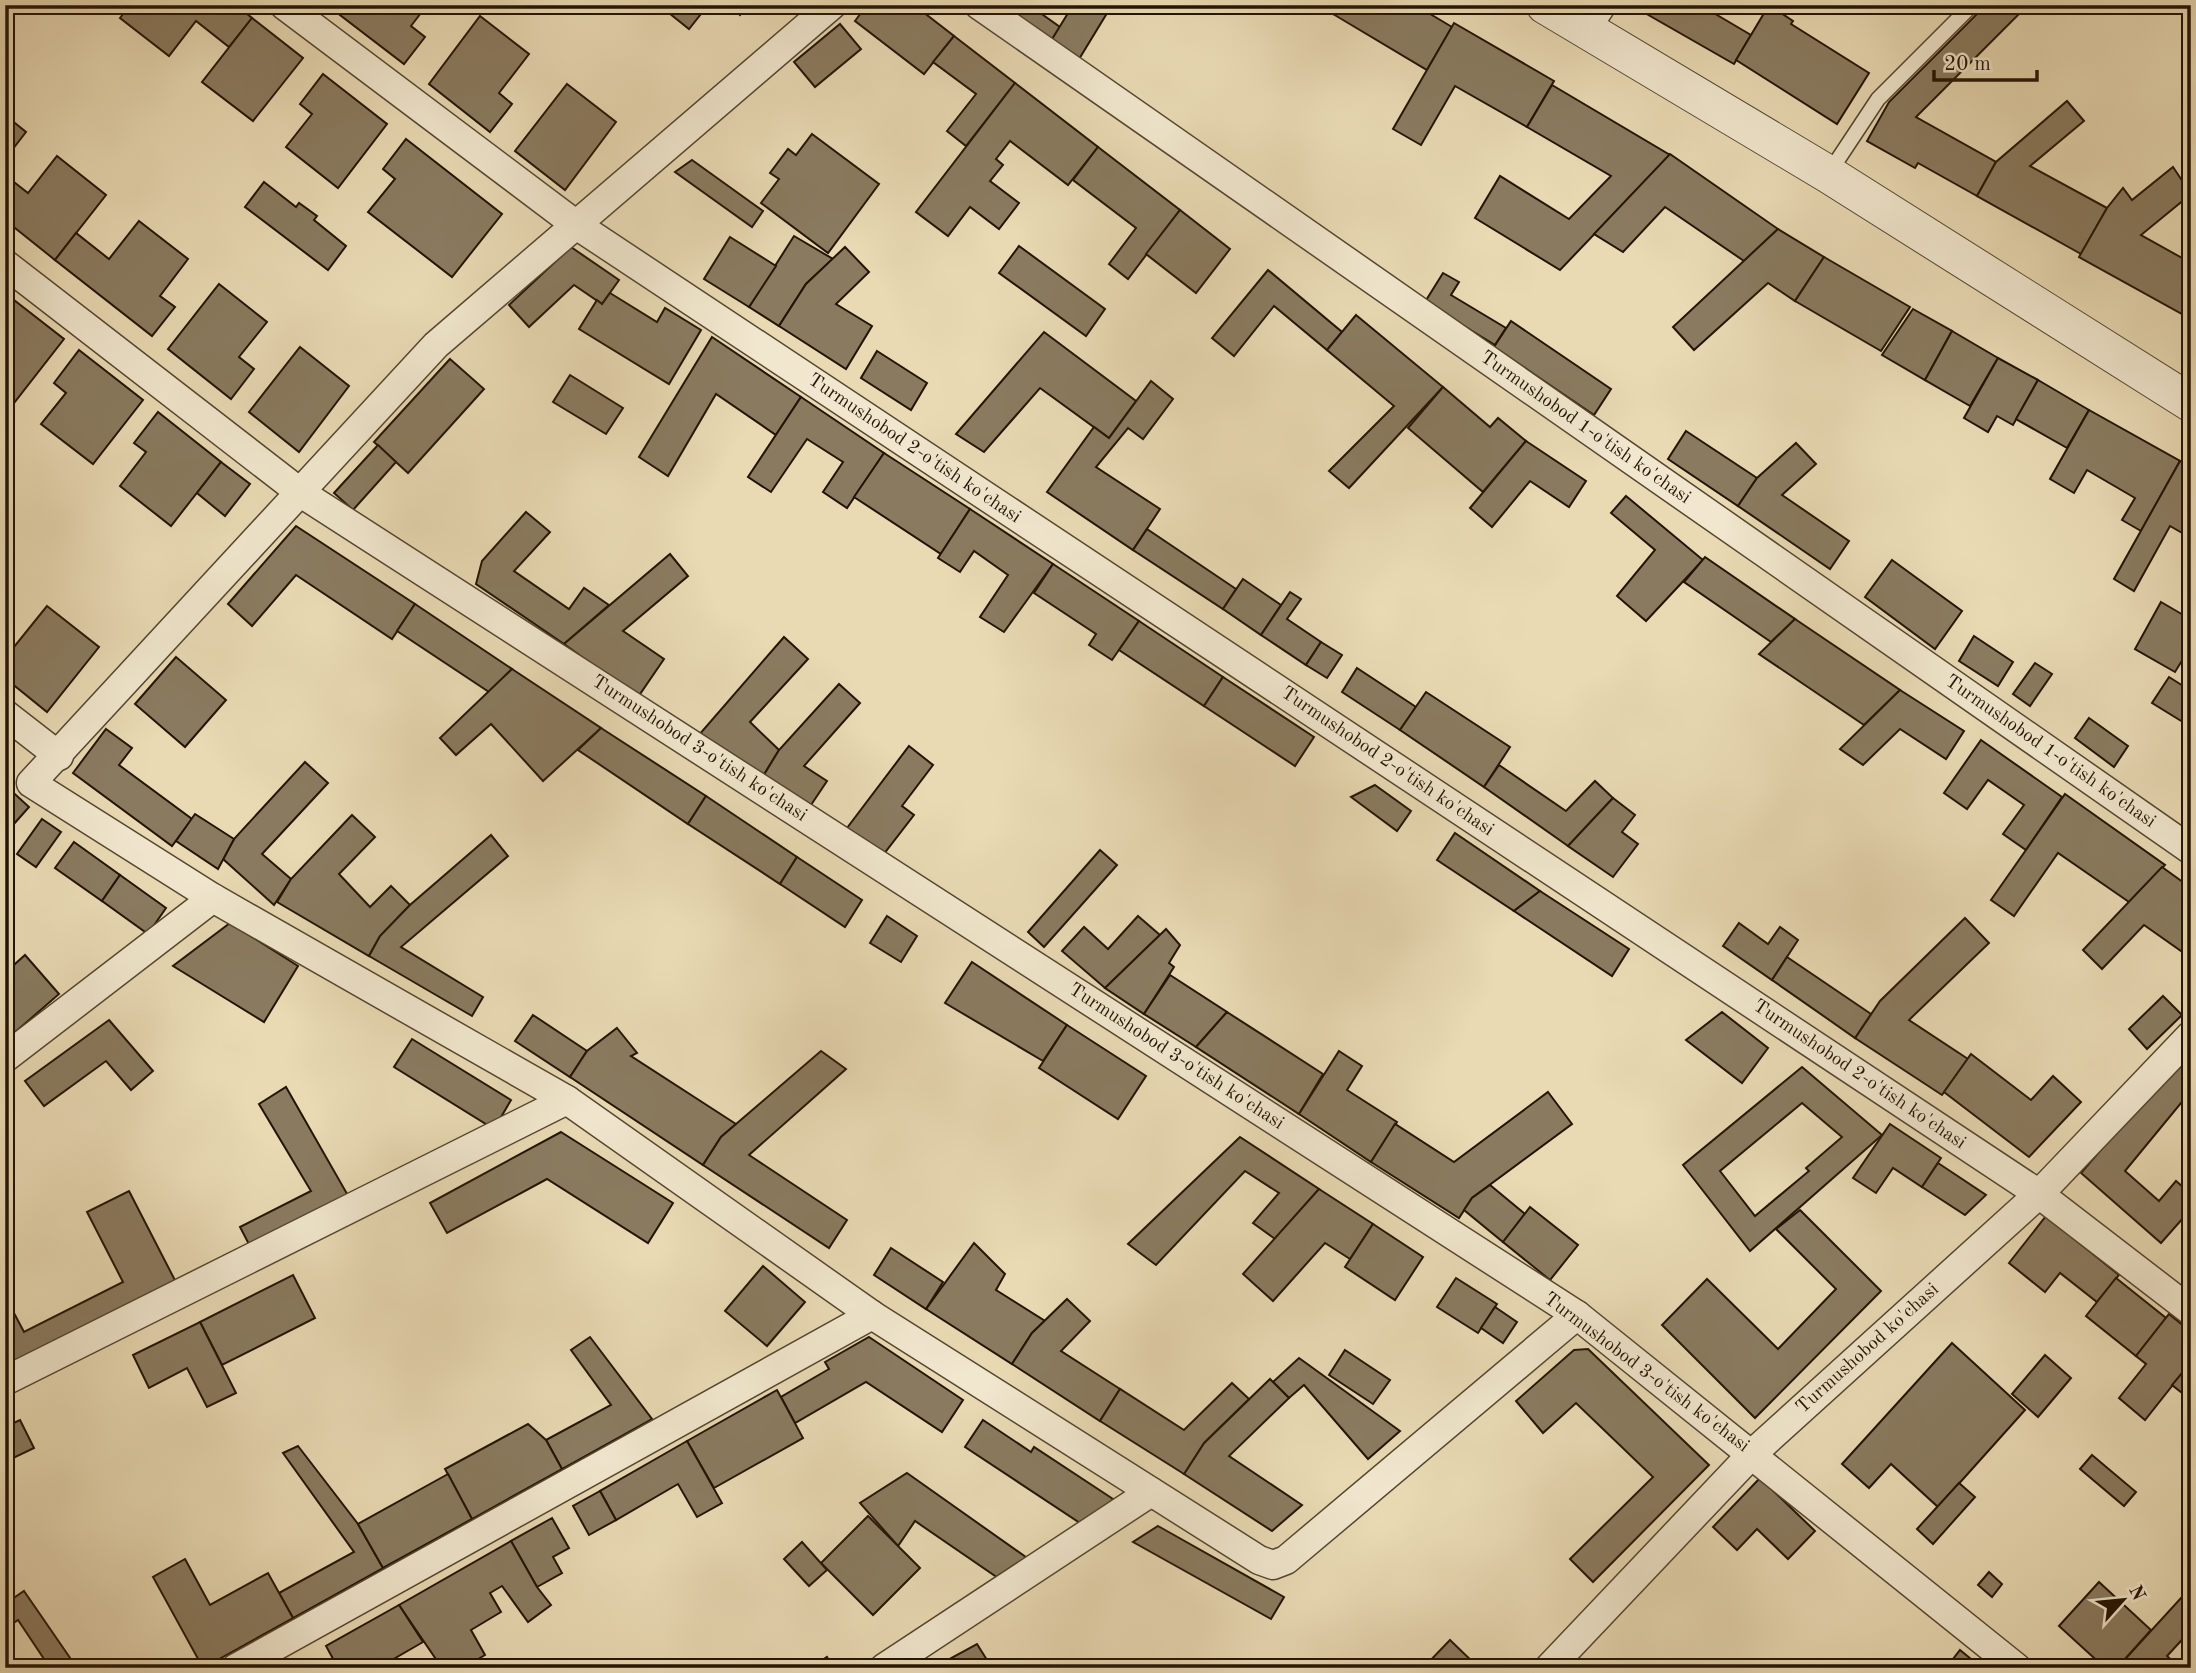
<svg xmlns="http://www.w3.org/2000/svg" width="2196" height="1673" font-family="'Old Standard TT',serif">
  <rect width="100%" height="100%" fill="#e9dab4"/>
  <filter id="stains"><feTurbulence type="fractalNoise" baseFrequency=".00286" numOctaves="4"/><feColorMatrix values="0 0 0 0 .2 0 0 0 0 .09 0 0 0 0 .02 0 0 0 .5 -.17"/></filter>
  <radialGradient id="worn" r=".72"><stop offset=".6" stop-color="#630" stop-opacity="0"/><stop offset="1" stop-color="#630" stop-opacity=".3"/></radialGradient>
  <g fill="#8a7b60" stroke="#231404" stroke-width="2" fill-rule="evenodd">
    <path d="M130 5H236L252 18 229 47 196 21 169 56 120 18Z"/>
    <path d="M348 5H427L411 26 425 37 404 64 340 15Z"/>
    <path d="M675 5H708L689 29 669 13Z"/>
    <path d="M728 5H747L740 15Z"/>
    <path d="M867 5H914L954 36 924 74 855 21Z"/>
    <path d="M984 5H1029L1060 27 1046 49Z"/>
    <path d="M1073 5H1112L1073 69 1046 49Z"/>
    <path d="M1318 5H1338L1333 14Z"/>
    <path d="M1338 5H1415L1452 27 1427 70 1333 14Z"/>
    <path d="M1631 5H1700L1751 35 1734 64Z"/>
    <path d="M1769 5 1793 21 1791 24 1869 73 1837 124 1736 60Z"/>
    <path d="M1986 5H2028L1916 117 1996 162 1977 196 1918 163 1915 168 1867 141 1889 102Z"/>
    <path d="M480 16 529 54 499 93 512 104 490 132 429 84Z"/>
    <path d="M252 18 303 58 253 121 202 82Z"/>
    <path d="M1454 23 1554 81 1527 127 1455 86 1421 145 1393 129Z"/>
    <path d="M840 24 861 49 815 87 794 62Z"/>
    <path d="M954 36 1015 83 966 146 947 131 976 94 933 62Z"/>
    <path d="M323 74 387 124 338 188 286 147 312 114 300 104Z"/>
    <path d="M1015 83 1098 147 1068 185 1010 141 996 159 1003 165 990 181 1019 203 999 229 970 207 948 236 916 212Z"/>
    <path d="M567 84 616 122 565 190 515 151Z"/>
    <path d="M1552 85 1670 155 1560 270 1475 218 1500 176 1569 219 1611 176 1527 127Z"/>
    <path d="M2067 101 2084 121 2030 166 2107 208 2081 254 1977 196 1996 162Z"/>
    <path d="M5 115 26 132 5 159Z"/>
    <path d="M812 134 879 184 828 253 761 203 779 179 770 173 788 149 796 155Z"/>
    <path d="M406 139 502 214 452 277 368 212 395 179 383 169Z"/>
    <path d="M1098 147 1180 210 1128 279 1109 264 1136 228 1073 180Z"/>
    <path d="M1670 154 1778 229 1744 261 1665 207 1623 252 1594 234Z"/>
    <path d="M57 156 106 195 55 260 5 220V175L28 193Z"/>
    <path d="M692 160 763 211 752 227 675 172Z"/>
    <path d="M2173 167 2191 194 2141 235 2191 263V319L2079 257 2107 208 2123 188 2132 200Z"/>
    <path d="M264 182 296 207 299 203 317 216 314 220 346 246 328 270 245 207Z"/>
    <path d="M1180 210 1230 249 1196 293 1146 254Z"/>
    <path d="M139 221 188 259 160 296 175 307 152 336 55 260 76 233 109 259Z"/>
    <path d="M1778 229 1824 257 1795 301 1768 283 1694 350 1673 327Z"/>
    <path d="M794 236 833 259 806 284 779 326 749 307Z"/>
    <path d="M730 237 776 266 749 307 704 279Z"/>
    <path d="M1019 246 1105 309 1086 336 999 273Z"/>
    <path d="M571 247 619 280 602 304 574 285 529 327 509 305Z"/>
    <path d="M845 247 869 272 836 304 872 326 846 369 779 326 806 284Z"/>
    <path d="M1824 257 1910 307 1881 351 1795 301Z"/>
    <path d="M1268 270 1342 332 1327 350 1274 306 1234 356 1212 338Z"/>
    <path d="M1443 273 1459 282 1451 295 1506 328 1495 345 1425 302Z"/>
    <path d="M219 284 267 322 239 357 254 369 231 399 168 349Z"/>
    <path d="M5 293 64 339 14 403 5 396Z"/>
    <path d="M610 293 657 322 665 308 701 330 669 384 579 329 597 300 602 304Z"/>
    <path d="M1913 309 1952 331 1925 380 1882 355Z"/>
    <path d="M1356 315 1443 387 1349 488 1329 471 1394 406 1327 350Z"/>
    <path d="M1511 321 1611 389 1594 415 1494 347Z"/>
    <path d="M1952 331 1998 358 1970 406 1925 380Z"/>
    <path d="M1044 332 1136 401 1109 438 1040 388 984 452 956 434Z"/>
    <path d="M712 337 801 397 776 435 716 394 668 476 639 457Z"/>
    <path d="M300 347 349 386 299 452 249 412Z"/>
    <path d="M79 350 143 400 93 464 41 424 66 393 54 383Z"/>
    <path d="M877 351 927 383 911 410 861 378Z"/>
    <path d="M1998 358 2038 380 2013 425 1997 416 1988 432 1964 418Z"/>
    <path d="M450 359 484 389 408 473 374 442Z"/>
    <path d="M570 375 623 408 606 434 553 402Z"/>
    <path d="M2038 380 2089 410 2067 448 2016 419Z"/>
    <path d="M1151 381 1173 399 1143 439 1128 428 1096 467 1160 509 1133 550 1047 492 1094 427 1109 438Z"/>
    <path d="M1443 387 1490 427 1498 418 1526 441 1483 492 1408 428Z"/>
    <path d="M801 397 884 453 847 508 823 492 843 462 807 439 771 492 748 477Z"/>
    <path d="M2089 410 2180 461 2141 531 2122 520 2135 498 2087 470 2074 493 2050 479Z"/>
    <path d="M158 412 221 462 171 526 120 486 146 452 134 443Z"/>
    <path d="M1686 431 1757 478 1738 506 1668 459Z"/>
    <path d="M1526 441 1586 481 1569 507 1530 481 1492 527 1470 508Z"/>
    <path d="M1796 443 1816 464 1782 495 1849 541 1830 569 1738 506 1757 478Z"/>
    <path d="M378 445 396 462 353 510 334 493Z"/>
    <path d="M884 453 970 509 941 554 854 497Z"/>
    <path d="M2180 461 2191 468V538L2170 526 2134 591 2114 579Z"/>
    <path d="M221 462 250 484 225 516 197 493Z"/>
    <path d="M1626 496 1703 560 1646 621 1617 596 1655 550 1611 513Z"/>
    <path d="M970 509 1053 564 1004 632 980 617 1008 575 974 551 960 572 938 558Z"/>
    <path d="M526 512 550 532 514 571 569 609 584 588 609 605 564 644 476 584 482 561Z"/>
    <path d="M296 526 415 604 392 639 296 575 252 626 228 604Z"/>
    <path d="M1147 529 1236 589 1223 609 1133 550Z"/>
    <path d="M670 554 688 576 623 631 664 659 638 697 564 644Z"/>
    <path d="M1705 557 1795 619 1771 642 1684 582Z"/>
    <path d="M1892 560 1962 611 1935 649 1865 597Z"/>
    <path d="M1053 564 1139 621 1112 660 1089 645 1096 634 1034 593Z"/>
    <path d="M1243 579 1281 605 1261 635 1223 609Z"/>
    <path d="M1290 592 1301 599 1287 619 1321 642 1306 665 1261 635Z"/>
    <path d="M2161 602 2185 616 2191 606V646L2175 672 2135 649Z"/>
    <path d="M415 604 512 669 489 692 397 631Z"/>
    <path d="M47 606 99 647 47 712 5 678V658Z"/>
    <path d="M1795 619 1900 690 1864 725 1759 654Z"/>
    <path d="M1139 621 1223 677 1204 706 1119 650Z"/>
    <path d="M1974 636 2013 662 1998 686 1959 661Z"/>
    <path d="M784 637 808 659 750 722 779 750 762 778 698 736Z"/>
    <path d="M1321 642 1342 655 1327 678 1306 665Z"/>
    <path d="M176 657 226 700 185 747 135 704Z"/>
    <path d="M2035 663 2052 674 2030 706 2013 694Z"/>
    <path d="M1357 668 1416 707 1400 730 1342 692Z"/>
    <path d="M512 669 601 728 543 781 491 724 456 755 440 738Z"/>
    <path d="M1223 677 1314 737 1295 766 1204 706Z"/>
    <path d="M2169 677 2191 691V727L2152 703Z"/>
    <path d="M839 684 860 703 804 766 827 781 809 808 762 778 779 750Z"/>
    <path d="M1900 690 1964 731 1946 759 1900 729 1863 765 1840 749Z"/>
    <path d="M1426 692 1510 747 1484 787 1400 730Z"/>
    <path d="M2089 718 2128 746 2114 767 2075 738Z"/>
    <path d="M601 728 706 796 688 824 578 750Z"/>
    <path d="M106 729 132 748 119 765 192 819 172 846 73 773Z"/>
    <path d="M1981 740 2062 797 2026 850 2003 834 2024 805 1988 780 1967 809 1944 793Z"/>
    <path d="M909 746 933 765 902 806 914 815 883 855 847 828Z"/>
    <path d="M305 762 328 783 262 854 291 879 274 905 223 859 234 839Z"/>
    <path d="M1499 765 1566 811 1595 781 1613 798 1568 846 1484 787Z"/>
    <path d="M5 785 29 807 5 834Z"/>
    <path d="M1375 785 1411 811 1397 831 1351 797Z"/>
    <path d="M2065 794 2165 865 2129 902 2058 853 2014 916 1991 900Z"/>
    <path d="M706 796 797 857 780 884 688 824Z"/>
    <path d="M1613 798 1635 815 1622 832 1638 844 1613 877 1568 846Z"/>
    <path d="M195 814 234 839 218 869 176 841Z"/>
    <path d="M352 815 375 837 339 874 370 907 391 886 410 905 380 936 369 956 277 902 291 879Z"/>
    <path d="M42 819 61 832 36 867 17 854Z"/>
    <path d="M1455 833 1540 891 1514 911 1437 860Z"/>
    <path d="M491 835 508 856 401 947 483 997 472 1016 369 956 380 936 410 905Z"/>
    <path d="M74 842 120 875 102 901 55 868Z"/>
    <path d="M1100 850 1117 865 1044 947 1028 932Z"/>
    <path d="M797 857 862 900 845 927 780 884Z"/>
    <path d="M2162 867 2191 888V958L2144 925 2102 969 2083 950Z"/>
    <path d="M120 875 166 908 148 934 102 901Z"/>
    <path d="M1540 891 1629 949 1612 976 1514 911Z"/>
    <path d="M887 916 917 936 901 962 870 943Z"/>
    <path d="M1138 916 1160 935 1105 988 1062 951 1084 927 1108 949Z"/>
    <path d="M1965 918 1989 943 1909 1020 1968 1059 1942 1095 1855 1038 1880 1001Z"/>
    <path d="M230 923 298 966 264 1022 173 966Z"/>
    <path d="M1739 923 1768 944 1780 927 1798 940 1772 980 1723 946Z"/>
    <path d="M1166 929 1180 945 1169 963 1174 967 1144 1014 1105 988Z"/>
    <path d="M25 955 59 994 13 1034 5 1025V973Z"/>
    <path d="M1787 957 1871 1014 1855 1038 1772 980Z"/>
    <path d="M972 962 1067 1025 1043 1061 945 1003Z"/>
    <path d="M1170 975 1227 1012 1196 1047 1144 1014Z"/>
    <path d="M2163 996 2182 1015 2147 1049 2129 1029Z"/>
    <path d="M1227 1012 1323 1074 1299 1114 1196 1047Z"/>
    <path d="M1722 1012 1768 1048 1742 1083 1686 1040Z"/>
    <path d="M533 1015 587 1051 570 1077 515 1041Z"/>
    <path d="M109 1020 153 1071 131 1090 106 1061 44 1106 25 1081Z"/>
    <path d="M1067 1025 1146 1076 1118 1119 1039 1068Z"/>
    <path d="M617 1028 637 1053 631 1056 736 1124 721 1137 703 1165 570 1077 587 1051Z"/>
    <path d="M412 1039 511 1100 494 1129 394 1067Z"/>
    <path d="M821 1051 846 1069 749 1155 847 1220 829 1248 703 1165 721 1137Z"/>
    <path d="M1339 1051 1362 1066 1347 1090 1397 1122 1371 1162 1299 1114Z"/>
    <path d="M1971 1054 2031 1100 2053 1076 2081 1102 2029 1157 1944 1092Z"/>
    <path d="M2186 1060 2191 1065V1091L2125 1171 2159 1201 2176 1181 2191 1194V1209L2161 1243 2081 1173 2122 1125Z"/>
    <path d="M1802 1067 1882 1135 1750 1251 1683 1165ZM1802 1103 1842 1137 1806 1168 1809 1171 1755 1216 1720 1171Z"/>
    <path d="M286 1087 354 1206 255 1256 240 1227 311 1191 259 1104Z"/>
    <path d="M1548 1092 1572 1124 1472 1198 1459 1218 1371 1162 1395 1124 1454 1162Z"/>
    <path d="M1890 1124 1941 1158 1922 1187 1893 1168 1876 1193 1853 1178Z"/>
    <path d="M561 1132 673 1203 648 1243 547 1179 447 1233 430 1203Z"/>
    <path d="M1240 1137 1319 1189 1275 1239 1253 1223 1279 1193 1245 1171 1156 1265 1128 1244Z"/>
    <path d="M1938 1163 1986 1195 1965 1215 1922 1187Z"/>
    <path d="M1490 1185 1525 1214 1503 1242 1464 1210 1472 1198Z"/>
    <path d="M1319 1189 1373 1224 1350 1259 1325 1243 1273 1301 1243 1274Z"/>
    <path d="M129 1191 181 1292 15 1376 5 1358V1296L24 1332 123 1282 87 1212Z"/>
    <path d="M1530 1207 1578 1245 1550 1280 1503 1242Z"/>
    <path d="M1800 1210 1881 1291 1755 1418 1662 1325 1707 1279 1778 1349 1836 1289 1776 1229Z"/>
    <path d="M2046 1216 2119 1275 2097 1302 2060 1273 2045 1292 2009 1263Z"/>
    <path d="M1373 1224 1423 1257 1395 1300 1345 1267Z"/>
    <path d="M974 1243 1005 1274 996 1290 1045 1321 1032 1333 1012 1364 926 1309Z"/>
    <path d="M891 1248 943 1282 926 1309 874 1275Z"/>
    <path d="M763 1266 805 1302 767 1346 725 1311Z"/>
    <path d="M293 1275 315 1318 222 1365 200 1322Z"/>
    <path d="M1456 1278 1497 1304 1478 1333 1437 1307Z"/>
    <path d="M2116 1278 2166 1318 2136 1356 2086 1316Z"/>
    <path d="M1067 1299 1090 1321 1061 1351 1120 1389 1100 1421 1012 1364 1032 1333Z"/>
    <path d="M1495 1307 1517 1322 1503 1343 1481 1328Z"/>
    <path d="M2169 1314 2191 1332V1362L2145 1420 2119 1398 2146 1364 2136 1356Z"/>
    <path d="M200 1322 236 1393 207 1407 187 1368 149 1388 133 1355Z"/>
    <path d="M590 1337 652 1419 562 1469 546 1440 611 1405 571 1350Z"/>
    <path d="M869 1337 963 1400 942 1432 866 1382 795 1423 781 1397 829 1369 825 1362Z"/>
    <path d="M1952 1343 2025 1410 1938 1507 1891 1464 1869 1488 1842 1464Z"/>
    <path d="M1588 1349 1709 1465 1593 1582 1570 1559 1653 1477 1576 1403 1543 1433 1516 1401 1574 1350Z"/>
    <path d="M1345 1350 1390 1380 1373 1404 1329 1375Z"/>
    <path d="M2045 1355 2071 1378 2038 1417 2012 1394Z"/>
    <path d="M1299 1358 1400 1431 1368 1459 1304 1385 1289 1398 1273 1382Z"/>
    <path d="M2191 1362V1400L2172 1385Z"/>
    <path d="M1270 1379 1289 1398 1229 1456 1302 1505 1272 1531 1184 1474 1204 1443Z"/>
    <path d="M1232 1383 1249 1399 1204 1443 1184 1474 1100 1421 1120 1389 1184 1430Z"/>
    <path d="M777 1390 803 1438 714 1488 687 1441Z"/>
    <path d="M20 1420 34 1448 5 1462V1427Z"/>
    <path d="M983 1420 1031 1452 1034 1447 1113 1499 1092 1531 965 1447Z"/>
    <path d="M528 1424 546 1440 562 1469 472 1519 445 1469Z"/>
    <path d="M687 1441 722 1503 697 1517 678 1484 616 1520 600 1491Z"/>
    <path d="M298 1446 358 1524 383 1568 293 1618 279 1593 354 1552 283 1453Z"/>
    <path d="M2092 1455 2136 1492 2124 1506 2080 1469Z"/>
    <path d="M907 1473 1030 1560 1001 1580 915 1521 898 1546 860 1503Z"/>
    <path d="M448 1474 472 1519 383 1568 358 1524Z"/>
    <path d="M1760 1478 1815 1531 1788 1559 1757 1529 1737 1550 1713 1527Z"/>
    <path d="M1959 1483 1975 1497 1933 1544 1917 1529Z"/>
    <path d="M600 1491 616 1520 589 1535 573 1506Z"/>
    <path d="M868 1516 920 1568 873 1615 821 1563Z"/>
    <path d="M552 1518 569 1548 553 1557 562 1573 537 1587 511 1541Z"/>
    <path d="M1158 1526 1284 1597 1271 1619 1133 1542Z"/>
    <path d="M511 1541 537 1587 551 1605 528 1622 502 1586 490 1593 501 1612 471 1630 485 1655 463 1668H442L399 1605Z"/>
    <path d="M802 1542 827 1570 809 1586 784 1559Z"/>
    <path d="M185 1559 210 1605 268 1573 293 1618 203 1668 153 1577Z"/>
    <path d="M1989 1572 2002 1584 1992 1597 1978 1585Z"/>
    <path d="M2099 1582 2151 1630 2117 1668H2105L2059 1626Z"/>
    <path d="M2191 1587V1630L2167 1656 2180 1668H2117Z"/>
    <path d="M24 1591 77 1668H50L18 1620 5 1629V1604Z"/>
    <path d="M399 1605 423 1642 378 1668H338L326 1646Z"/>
    <path d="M1450 1640 1479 1668H1423Z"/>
    <path d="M977 1644 992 1668H942V1663Z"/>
    <path d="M1960 1650 1982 1668H1946Z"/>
    <path d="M827 1657 834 1668H810Z"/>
  </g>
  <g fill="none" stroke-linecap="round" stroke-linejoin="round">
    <defs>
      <g id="service">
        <path d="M1592 32 1610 5"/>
        <path d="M1829 173 1878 99 1972 5"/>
      </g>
      <g id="minor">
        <path d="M284 5 575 224 2039 1194 2191 1311"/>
        <path d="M832 5 436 345 31 783 213 898 567 1100 872 1315 1259 1560 1273 1565 1286 1560 1577 1315"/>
        <path d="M979 5 2191 850"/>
        <path d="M5 264 301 493 1577 1315 2017 1668"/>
        <path d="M5 714 59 756"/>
        <path d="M5 1058 213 898"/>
        <path d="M5 1381 567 1100"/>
        <path d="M236 1668 872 1315"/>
        <path d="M884 1668 1151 1492"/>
        <path d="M1549 1668 1752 1454 2039 1194 2191 1035"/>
      </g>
      <path id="tertiary" d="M1545 5 1828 174 2191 403"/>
    </defs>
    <use href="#service" stroke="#544630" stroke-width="17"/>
    <use href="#minor" stroke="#544630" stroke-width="31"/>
    <use href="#tertiary" stroke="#544630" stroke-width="39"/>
    <use href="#service" stroke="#f1e7ce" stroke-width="14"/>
    <use href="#minor" stroke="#f1e7ce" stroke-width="28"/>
    <use href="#tertiary" stroke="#f1e7ce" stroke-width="37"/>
  </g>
  <g text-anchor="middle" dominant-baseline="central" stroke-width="6" stroke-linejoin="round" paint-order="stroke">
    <g font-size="19" fill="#231404" stroke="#f1e7ce">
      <text transform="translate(1585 428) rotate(35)">Turmushobod 1-o'tish ko'chasi</text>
      <text transform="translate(914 449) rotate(34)">Turmushobod 2-o'tish ko'chasi</text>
      <text transform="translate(699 749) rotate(33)">Turmushobod 3-o'tish ko'chasi</text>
      <text transform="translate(2050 752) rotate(35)">Turmushobod 1-o'tish ko'chasi</text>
      <text transform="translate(1387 762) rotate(34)">Turmushobod 2-o'tish ko'chasi</text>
      <text transform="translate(1176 1057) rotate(33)">Turmushobod 3-o'tish ko'chasi</text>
      <text transform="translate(1859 1075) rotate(34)">Turmushobod 2-o'tish ko'chasi</text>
      <text transform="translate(1868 1349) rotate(-42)">Turmushobod ko'chasi</text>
      <text transform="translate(1646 1373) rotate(37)">Turmushobod 3-o'tish ko'chasi</text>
    </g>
  </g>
  <rect width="2196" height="1673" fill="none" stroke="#e9dab4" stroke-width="28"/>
  <rect x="7" y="7" width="2182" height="1659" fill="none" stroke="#231404" stroke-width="3.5"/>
  <rect x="14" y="14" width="2168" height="1645" fill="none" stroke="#231404" stroke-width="2"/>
  <g transform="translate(2123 1600) rotate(63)" stroke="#f1e7ce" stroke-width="5" paint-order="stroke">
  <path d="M0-5L12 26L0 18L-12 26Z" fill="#231404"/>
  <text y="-10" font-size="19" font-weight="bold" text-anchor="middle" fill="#231404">N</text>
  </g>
  <path d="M1934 70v10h103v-10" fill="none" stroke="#231404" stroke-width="3.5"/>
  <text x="1944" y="70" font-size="21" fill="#231404" stroke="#f1e7ce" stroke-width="5" paint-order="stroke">20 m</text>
  <rect width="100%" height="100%" filter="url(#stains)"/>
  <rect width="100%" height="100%" fill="url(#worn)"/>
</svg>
